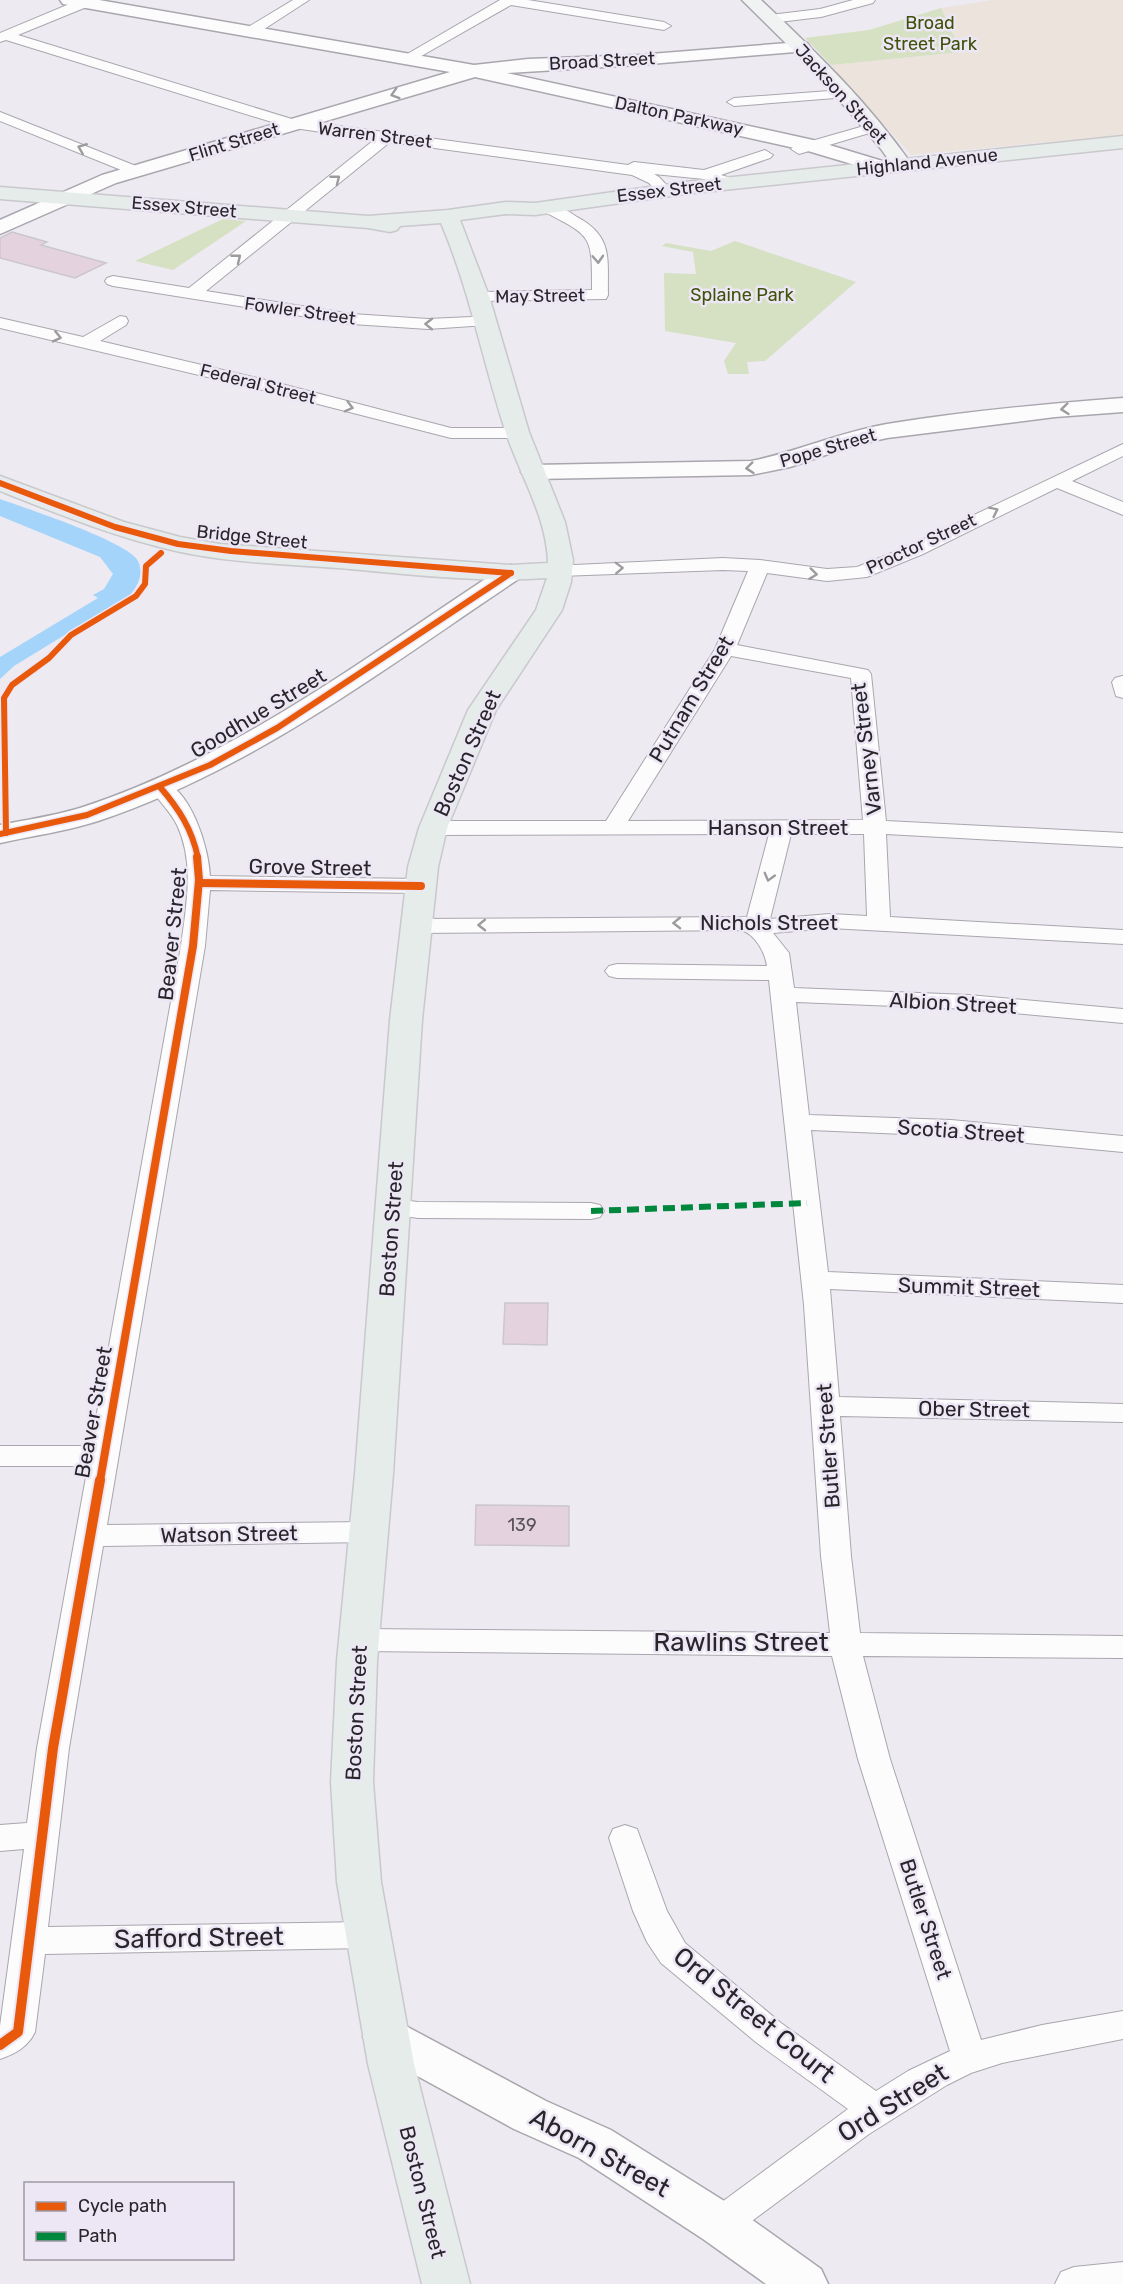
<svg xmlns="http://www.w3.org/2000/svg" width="1123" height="2284" font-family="Rubik,sans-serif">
  <rect width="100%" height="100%" fill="#edeaf2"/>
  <path fill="#ebe3dc" d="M992 0H1123V135L911 155 831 65 961 52 941 8Z"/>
  <g fill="#d6e0c3">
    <path d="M941 8 961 52 831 65 805 38 869 30Z"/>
    <path d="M223 219 246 221 173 270 135 261Z"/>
    <path d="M735 241 856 282 765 361 747 362 749 374H728L724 361 736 343 665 331 664 273 696 274 693 252 662 246 666 243 711 251Z"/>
  </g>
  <path fill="#a4d4fa" d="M0 499C25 508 129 542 138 561 144 574 138 586 130 595L14 666 0 679V657L98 598 93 595 104 589 113 574 100 557 0 516Z"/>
  <g fill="#e4d3df" stroke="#cbc7cc" stroke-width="1.5">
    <path d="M12 232 47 242 41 245 106 263 75 278 0 258V238Z"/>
    <path d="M505 1303H548L547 1345 503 1344Z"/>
    <path d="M476 1505 569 1506V1546L475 1545Z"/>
  </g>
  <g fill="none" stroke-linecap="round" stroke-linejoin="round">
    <defs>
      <g id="minor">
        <path d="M79 0H88L91 3 89 6 18 35 295 120 628 165 634 162 704 170 765 150 773 155 770 158 721 175 737 180 740 183 737 186 732 188 704 179 654 174 659 177 672 191 664 196 659 194 649 183 632 175 390 142 206 291 352 314 428 319 493 316 495 320 493 324 487 325 428 329 352 324 113 286 107 284 105 281 107 278 113 276 189 288 374 140 288 127 6 40 0 42V33Z"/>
        <path d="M293 0H309L255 35H245L243 32 245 29Z"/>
        <path d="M500 0H528L664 22 671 26 664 30 511 5 409 63H399L397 60Z"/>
        <path d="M853 0H875L873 3 821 17 770 23 763 19 770 15 820 9Z"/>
        <path d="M843 90 848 91 850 94 848 97 734 106 727 102 734 98Z"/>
        <path d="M0 112 141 168 144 171 141 174H131L0 121Z"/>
        <path d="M871 124 876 125 878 128 876 131 799 154 791 149 794 146Z"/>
        <path d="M547 202C558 205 568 211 577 217 614 237 607 259 608 295L606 299 474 301 472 297 474 293 480 292 592 290C592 233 592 237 541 210L539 207 541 204Z"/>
        <path d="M120 316 126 317 128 321 126 325 100 341 274 382 451 428H517L523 429 526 433 523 437 517 438H451L271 392 0 328V318L83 337Z"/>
        <path d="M1123 444V456L1072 481 1123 502V515L1057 488 923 554 867 577 827 581 767 573 737 645 868 670 871 674 886 821 1123 833V847L886 834 890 917 1123 930V944L830 928 773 933 789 953 794 988 969 995 1123 1009V1023L969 1009 796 1002 809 1115 951 1120 1123 1136V1152L951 1136 811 1130 828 1272 1123 1285V1303L830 1289 839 1397 1123 1404V1422L840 1416 851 1556 860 1633 1123 1636V1658L863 1656 890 1759 981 2040 1042 2025 1123 2011V2039L1002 2063 971 2073 947 2085 869 2134 733 2235 720 2240 707 2235 702 2224 707 2213 848 2109 757 2043 661 1963 647 1942 633 1911 609 1838 613 1829 625 1825 637 1829 667 1911 685 1943 781 2023 876 2091 908 2071 950 2051 858 1759 832 1656 359 1651 348 1648 344 1640 348 1632 359 1629 830 1633 821 1556 804 1305 769 980 617 978 609 976 605 971 609 966 617 964 767 966C765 952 755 934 741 930L415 933 407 931 403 926 407 921 415 919 747 917 769 834 433 835 425 833 422 828 425 823 433 821H606L715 649 748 571 723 570 560 576 553 574 550 570 553 566 723 558 760 560 827 569 857 567 909 546ZM731 656 851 678 863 820 628 821ZM791 834H864L867 916 830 914 770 919Z"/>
        <path d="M1122 676H1123V698L1116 696 1112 682 1115 678Z"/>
        <path d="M160 780C191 788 209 848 210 876L421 879 429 881 432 886 429 891 421 893 210 890 205 946 107 1525 369 1522 379 1525 384 1532 379 1539 369 1542 103 1546 69 1748 48 1927 368 1922 380 1925 385 1935 380 1945 368 1948 45 1954 35 2032C28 2047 15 2054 0 2059V2026L24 1849 0 1851V1825L27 1823 37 1748 88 1466H0V1446H91L181 946C186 906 195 863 177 825 170 811 158 800 149 787L152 782Z"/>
        <path d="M393 1199 418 1202 591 1203 600 1205 604 1211 600 1217 591 1219 418 1218 384 1213 380 1207 384 1201Z"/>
        <path d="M1123 2262V2284H1055L1061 2272 1074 2267Z"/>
      </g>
      <g id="tertiary">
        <path d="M60 0H99L474 65 528 59 638 55 801 42 807 43 810 47 807 51 638 65 507 73 813 140 889 163 892 167 889 171 882 173 808 151 475 77 116 183 0 234V220L102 175 450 72 69 5 63 4Z"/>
        <path d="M1123 398V412L1055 417 887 438 852 446 790 467 751 475 533 479 525 477 521 472 525 467 533 465 751 461C797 452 840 432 887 424 965 411 1045 404 1123 398Z"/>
        <path d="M511 565 520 568 524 573 520 578C385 668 254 769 98 821 67 831 32 836 0 843V825C26 820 54 816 80 808 235 758 367 656 502 568Z"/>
        <path d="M386 2018 402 2024 546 2101 611 2130 737 2209 821 2269 828 2284H766L703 2239 579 2158 514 2129 370 2050 363 2037 370 2024Z"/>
      </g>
      <path id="secondary" d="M742 0H761C815 51 869 103 912 165L909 169H895L881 149 816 73Z"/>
      <path id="primary" d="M1123 136V148L685 194 535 215 506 214 460 220 489 296 529 432 565 522 573 560 571 582 562 610 496 710 447 828 438 867 422 1020 393 1474 377 1661 373 1782 381 1882 414 2064 470 2284H422L368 2064 337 1882 331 1782 337 1661 355 1474 390 1020 408 867 419 828 468 710 536 610 547 578C477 583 408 574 338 568 285 564 229 563 176 551 115 537 58 514 0 491V476L124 522 180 537 220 544 511 565 548 563C547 517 520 475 506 433 483 363 470 291 441 223L400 226 397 230 390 232 368 228 0 199V187L368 216 448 210 506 202 535 203 685 182Z"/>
    </defs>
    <use href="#minor" stroke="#a9a6ad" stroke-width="2"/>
    <use href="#tertiary" stroke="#a9a6ad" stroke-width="3"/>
    <use href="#secondary" stroke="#a9a6ad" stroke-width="3"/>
    <use href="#primary" stroke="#c9c8cc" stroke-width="3"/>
    <use href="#minor" fill="#fcfcfd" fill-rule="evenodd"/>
    <use href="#tertiary" fill="#fcfcfd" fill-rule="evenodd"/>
    <use href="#secondary" fill="#f1f3f3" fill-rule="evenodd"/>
    <use href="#primary" fill="#e5ecea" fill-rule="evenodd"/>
    <path stroke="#00873e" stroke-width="6" stroke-dasharray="12 6" stroke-linecap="butt" d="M591 1211 807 1203"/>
    <defs>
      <g id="cycleway-far2">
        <path d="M0 483 115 527 178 544 231 551 511 573"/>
        <path d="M160 787C179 809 192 829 198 858"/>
        <path d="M6 833 4 698 12 685 49 658 71 635 136 596 145 584 146 566 161 553"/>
        <path d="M0 834 87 815 210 765 277 728 511 573"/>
      </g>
      <g id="cycleway-far1">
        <path d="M199 883 421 886"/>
        <path d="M100 1481 193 946 199 880 197 857"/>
      </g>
      <path id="cycleway" d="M0 2045 18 2032 53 1748 100 1480"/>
    </defs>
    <use href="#cycleway-far2" stroke="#ece6f5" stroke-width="9"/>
    <use href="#cycleway-far1" stroke="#ece6f5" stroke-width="11"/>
    <use href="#cycleway" stroke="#ece6f5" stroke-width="14"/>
    <use href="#cycleway-far2" stroke="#e8590c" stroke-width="6"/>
    <use href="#cycleway-far1" stroke="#e8590c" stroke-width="8"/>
    <use href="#cycleway" stroke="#e8590c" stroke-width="10"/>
  </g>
  <defs><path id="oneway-chevron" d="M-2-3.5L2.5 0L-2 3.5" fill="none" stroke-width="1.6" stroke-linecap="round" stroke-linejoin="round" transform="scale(1.5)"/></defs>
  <g stroke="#9d9b9e">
    <use href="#oneway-chevron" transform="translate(395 94) rotate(163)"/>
    <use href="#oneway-chevron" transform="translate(82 148) rotate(-158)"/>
    <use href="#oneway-chevron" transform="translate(336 179) rotate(-38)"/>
    <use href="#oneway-chevron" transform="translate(237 258) rotate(-39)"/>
    <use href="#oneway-chevron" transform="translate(598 259) rotate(87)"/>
    <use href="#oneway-chevron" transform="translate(429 324) rotate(-179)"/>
    <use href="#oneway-chevron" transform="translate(57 337) rotate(13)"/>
    <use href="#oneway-chevron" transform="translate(349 407) rotate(15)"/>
    <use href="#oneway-chevron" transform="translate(1065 409) rotate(174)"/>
    <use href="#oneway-chevron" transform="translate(750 468) rotate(174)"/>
    <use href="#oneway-chevron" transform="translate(994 511) rotate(-26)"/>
    <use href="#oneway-chevron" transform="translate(619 568) rotate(-2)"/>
    <use href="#oneway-chevron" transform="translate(813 574) rotate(7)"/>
    <use href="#oneway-chevron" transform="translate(769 877) rotate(105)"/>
    <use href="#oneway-chevron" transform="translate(677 923) rotate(179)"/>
    <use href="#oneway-chevron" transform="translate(482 925) rotate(179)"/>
  </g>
  <g text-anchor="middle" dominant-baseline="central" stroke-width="5" stroke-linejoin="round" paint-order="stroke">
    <g font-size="18" fill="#40520a" stroke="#ece6f5">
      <text x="930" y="23">Broad<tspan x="930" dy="21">Street Park</tspan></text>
      <text x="742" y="295">Splaine Park</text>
    </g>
    <g font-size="18" fill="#28252b" stroke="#ece6f5">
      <text transform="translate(602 61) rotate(-3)">Broad Street</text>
      <text transform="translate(841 94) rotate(48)">Jackson Street</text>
      <text transform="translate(679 116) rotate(12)">Dalton Parkway</text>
      <text transform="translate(375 135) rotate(7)">Warren Street</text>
      <text transform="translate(234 142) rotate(-17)">Flint Street</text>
      <text transform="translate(927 162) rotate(-6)">Highland Avenue</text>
      <text transform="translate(669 190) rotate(-7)">Essex Street</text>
      <text transform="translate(184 207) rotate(5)">Essex Street</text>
      <text transform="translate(540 296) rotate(-1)">May Street</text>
      <text transform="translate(300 311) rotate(8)">Fowler Street</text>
      <text transform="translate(258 384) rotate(14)">Federal Street</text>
      <text transform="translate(828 448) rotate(-16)">Pope Street</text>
      <text transform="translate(252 537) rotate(6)">Bridge Street</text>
      <text transform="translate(921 544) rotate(-25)">Proctor Street</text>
    </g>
    <g font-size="18" fill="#585259">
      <text x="522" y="1525">139</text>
    </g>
    <g font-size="21" fill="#28252b" stroke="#ece6f5">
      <text transform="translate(691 699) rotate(-59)">Putnam Street</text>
      <text transform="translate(258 713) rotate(-31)">Goodhue Street</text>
      <text transform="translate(866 749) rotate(-97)">Varney Street</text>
      <text transform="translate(467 753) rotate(-66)">Boston Street</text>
      <text x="778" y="827">Hanson Street</text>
      <text transform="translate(310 867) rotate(1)">Grove Street</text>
      <text x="769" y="922">Nichols Street</text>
      <text transform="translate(172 934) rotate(-84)">Beaver Street</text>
      <text transform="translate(953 1003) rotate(3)">Albion Street</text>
      <text transform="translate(961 1131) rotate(4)">Scotia Street</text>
      <text transform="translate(391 1229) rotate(-86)">Boston Street</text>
      <text transform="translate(969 1287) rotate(2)">Summit Street</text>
      <text transform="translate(974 1409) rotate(1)">Ober Street</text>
      <text transform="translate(93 1412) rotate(-80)">Beaver Street</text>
      <text transform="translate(828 1446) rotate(-94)">Butler Street</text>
      <text transform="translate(229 1534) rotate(-1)">Watson Street</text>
      <text transform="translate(356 1713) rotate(-87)">Boston Street</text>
      <text transform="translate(926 1919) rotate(72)">Butler Street</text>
      <text transform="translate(423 2192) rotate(76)">Boston Street</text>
    </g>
    <g font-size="26" fill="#28252b" stroke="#ece6f5">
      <text x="741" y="1642">Rawlins Street</text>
      <text transform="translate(199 1938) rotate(-1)">Safford Street</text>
      <text transform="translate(754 2015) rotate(39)">Ord Street Court</text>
      <text transform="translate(893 2103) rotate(-32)">Ord Street</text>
      <text transform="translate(600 2153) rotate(29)">Aborn Street</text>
    </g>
  </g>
  <rect x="24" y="2182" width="210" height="78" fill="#ece6f5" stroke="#9e99a4" stroke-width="1.5"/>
  <rect x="36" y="2202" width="30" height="9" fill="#e8590c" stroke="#9e99a4" stroke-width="1.5"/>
  <text x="78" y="2212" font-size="18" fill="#28252b">Cycle path</text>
  <rect x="36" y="2232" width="30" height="9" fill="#00873e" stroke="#9e99a4" stroke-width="1.5"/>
  <text x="78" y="2242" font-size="18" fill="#28252b">Path</text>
</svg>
